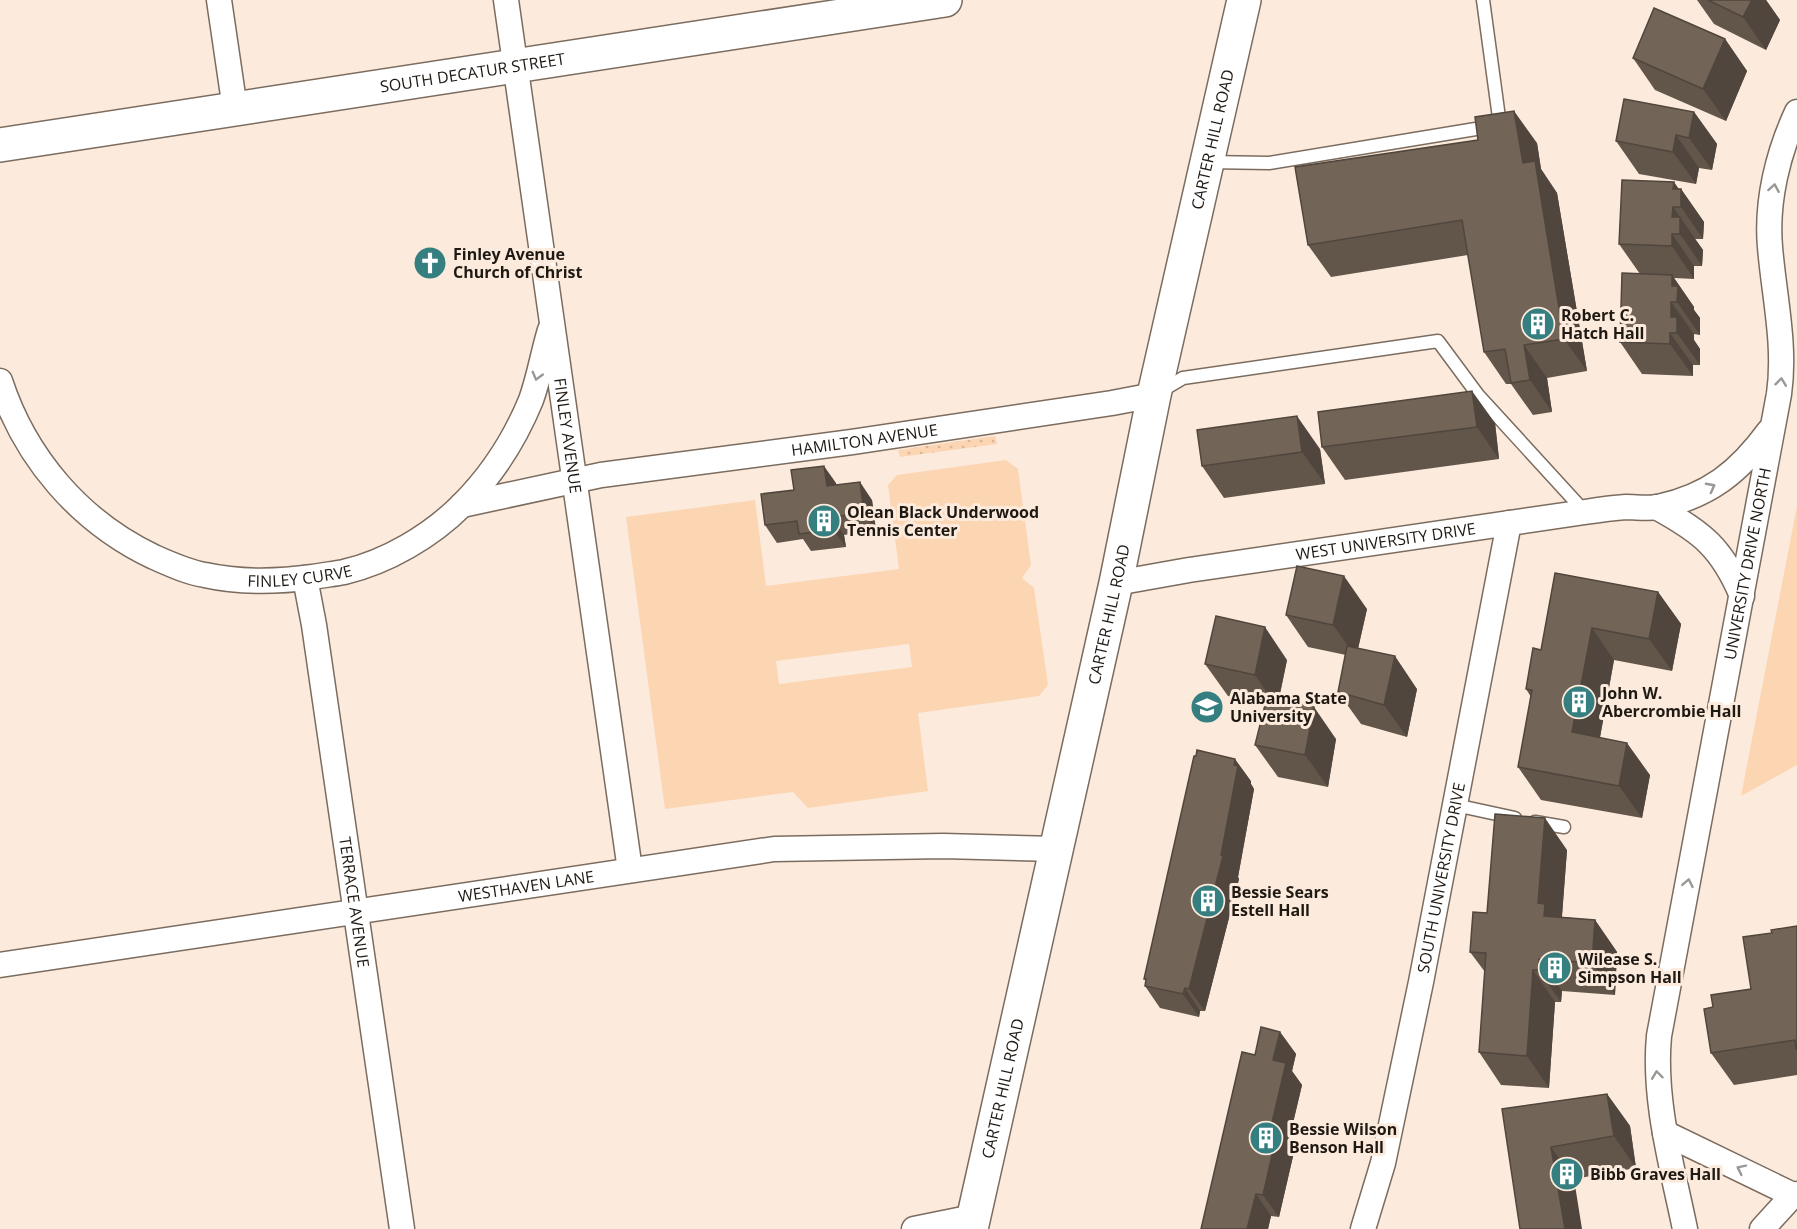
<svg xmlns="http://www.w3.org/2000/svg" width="1797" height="1229" font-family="'Open Sans',sans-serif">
  <defs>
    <pattern id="grass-dots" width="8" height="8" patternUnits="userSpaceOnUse" patternTransform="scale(1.5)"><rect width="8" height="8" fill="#fcd5b3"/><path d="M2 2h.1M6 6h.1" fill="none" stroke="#d8b699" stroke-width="1.8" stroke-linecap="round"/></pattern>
  </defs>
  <rect width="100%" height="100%" fill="#fcebdc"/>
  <path fill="url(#grass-dots)" d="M995 436 997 444 900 457 898 450Z"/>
  <g fill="#fcd5b3" fill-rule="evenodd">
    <path d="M1006 460 1018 469 1031 565 1022 578 1034 588 1048 685 1039 696 918 713 928 791 808 808 793 792 665 809 626 517 755 500 766 586 899 569 888 485 897 475ZM909 644 912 667 779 684 776 661Z"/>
    <path d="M1797 506V765L1741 796Z"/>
  </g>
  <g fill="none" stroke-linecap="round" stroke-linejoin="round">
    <defs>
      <g id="lane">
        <path d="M1207 162 1269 163 1500 125 1483 0"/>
        <path d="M1161 391 1183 378 1438 341 1478 395 1585 512"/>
        <path d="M1455 805 1515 818"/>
        <path d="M1535 822 1564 827"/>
      </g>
      <g id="street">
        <path d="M219 0 235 109"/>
        <path id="s1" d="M506 0 630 870"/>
        <path id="s2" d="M0 381C25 458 80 522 154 557 170 564 187 572 205 575 241 583 276 582 313 577 323 575 334 574 344 572 387 562 431 536 462 505 491 476 515 439 531 400 539 378 543 353 550 330"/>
        <path id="s3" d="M462 505 601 475 852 442 1112 403 1154 395"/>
        <path d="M1656 507C1702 532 1722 548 1742 596"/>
        <path id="s4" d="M305 578 314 625 402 1229"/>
        <path id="s5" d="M1116 583 1189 570 1585 512C1598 510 1612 508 1626 507 1636 507 1648 509 1658 507 1709 496 1739 472 1769 431"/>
        <path id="s6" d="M0 965 774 849 943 846 1056 849"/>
        <path d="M1665 1133 1793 1195 1797 1194"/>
        <path d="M914 1229 973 1217"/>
        <path id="s7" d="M1363 1229 1383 1163 1421 982 1509 523"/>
        <path id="s8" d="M1685 1229C1672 1166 1653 1100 1659 1036L1779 394C1786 345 1774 296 1770 247 1766 201 1778 153 1797 112"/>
        <path d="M1762 1229 1793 1195"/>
      </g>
      <g id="secondary">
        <path id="s9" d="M0 145 945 0"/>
        <path id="s10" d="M971 1229 1116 583 1154 395 1244 0"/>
      </g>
    </defs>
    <use href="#lane" stroke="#7b6c5f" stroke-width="15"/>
    <use href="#street" stroke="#7b6c5f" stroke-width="27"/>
    <use href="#secondary" stroke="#7b6c5f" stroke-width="36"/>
    <use href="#lane" stroke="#fff" stroke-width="12"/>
    <use href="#street" stroke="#fff" stroke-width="24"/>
    <use href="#secondary" stroke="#fff" stroke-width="33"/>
  </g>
  <g fill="#62564b">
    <path d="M1697 0H1766L1780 20 1766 50 1714 24Z"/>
    <path d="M1725 39 1747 71 1726 121 1655 90 1633 58Z"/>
    <path d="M1694 112 1717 144 1712 170 1699 168 1696 184 1639 174 1616 141Z"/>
    <path d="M1537 143 1541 169 1557 193 1587 371 1547 378 1552 412 1533 415 1511 384H1506L1484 352 1468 255 1331 277 1308 245Z"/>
    <path d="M1679 189H1681L1704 222 1703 239H1695L1703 250 1702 266H1694V279L1674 278 1694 307V310L1700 318V335L1694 334V340L1700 349V365H1693V376L1642 374 1620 342 1640 274 1619 244Z"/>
    <path d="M1495 423 1499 459 1345 480 1322 447Z"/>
    <path d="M1320 449 1325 484 1224 498 1202 466Z"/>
    <path d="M836 483V485L872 500 876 530 844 535 846 547 811 551 803 539 777 543 765 525 794 490Z"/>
    <path d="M1658 592 1681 624 1672 671 1614 660 1600 737 1650 775 1642 818 1541 800 1518 767 1531 697 1526 689 1541 650Z"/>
    <path d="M1367 609 1358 649 1417 689 1407 737 1361 724 1338 692 1346 655 1308 647 1286 615Z"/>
    <path d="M1287 660 1279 699 1336 739 1328 787 1278 777 1255 745 1265 705 1228 696 1205 664Z"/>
    <path d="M1251 781V784L1254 789 1238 877 1239 879 1205 1011H1200L1199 1017 1160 1008 1145 986 1146 981 1144 979Z"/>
    <path d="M1567 850 1562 917 1595 920 1617 952 1615 995 1562 991 1561 1002H1555L1549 1088 1501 1085 1479 1052 1485 972 1470 952 1487 913Z"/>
    <path d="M1797 926V1075L1734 1085 1711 1053 1713 1007 1751 989 1772 933Z"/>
    <path d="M1280 1032 1296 1054 1292 1071 1302 1085 1288 1144 1294 1152 1279 1217 1271 1216 1268 1229H1201Z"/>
    <path d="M1607 1094 1630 1126 1636 1168 1574 1179 1502 1109Z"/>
  </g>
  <g fill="#50463d">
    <path d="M1752 0H1766L1780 20 1766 50 1743 17Z"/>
    <path d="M1725 39 1747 71 1726 121 1703 89Z"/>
    <path d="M1514 111 1537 143 1541 169 1557 193 1587 371 1564 339 1523 163Z"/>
    <path d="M1694 112 1717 144 1712 170 1689 138Z"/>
    <path d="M1676 135 1699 168 1696 184 1673 152Z"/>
    <path d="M1674 182 1681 192V189L1704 222 1703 239 1681 207 1673 189Z"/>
    <path d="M1673 207 1703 250 1702 266 1680 234 1672 217Z"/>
    <path d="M1672 234 1694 266V279L1672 246Z"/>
    <path d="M1672 275 1694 307V310L1700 318V335L1677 302 1672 286Z"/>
    <path d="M1671 302 1694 334V340L1700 349V365L1677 333 1671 317Z"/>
    <path d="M1670 333 1693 365V376L1670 344Z"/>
    <path d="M1524 345 1547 378 1552 412 1530 380Z"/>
    <path d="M1472 391 1495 423 1499 459 1477 427Z"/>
    <path d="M1297 416 1320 449 1325 484 1302 452Z"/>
    <path d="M824 466 836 483 839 504 827 486Z"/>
    <path d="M860 482 872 500 876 530 864 513Z"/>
    <path d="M832 517 844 535 846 547 833 530Z"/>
    <path d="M1344 576 1367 609 1356 657 1333 625Z"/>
    <path d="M1658 592 1681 624 1672 671 1649 639Z"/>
    <path d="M1265 627 1287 660 1277 707 1255 675Z"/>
    <path d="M1592 628 1614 660 1595 765 1572 732Z"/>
    <path d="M1395 656 1417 689 1407 737 1384 705Z"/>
    <path d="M1314 707 1336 739 1328 787 1305 755Z"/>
    <path d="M1627 743 1650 775 1642 818 1619 786Z"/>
    <path d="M1235 759 1251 781V784L1254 789 1238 877 1239 879 1205 1011 1189 989 1221 855Z"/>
    <path d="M1545 818 1567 850 1561 927 1544 916 1538 903Z"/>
    <path d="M1595 920 1617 952 1615 995 1592 963Z"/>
    <path d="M1539 959 1562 991 1561 1002 1538 970Z"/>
    <path d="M1533 970 1555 1002 1549 1088 1527 1056Z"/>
    <path d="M1185 988 1200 1011 1199 1017 1183 994Z"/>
    <path d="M1280 1032 1296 1054 1292 1071 1302 1085 1288 1144 1294 1152 1279 1217 1263 1195 1271 1127 1273 1060Z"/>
    <path d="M1607 1094 1630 1126 1636 1168 1614 1136Z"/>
    <path d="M1551 1147 1574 1179 1582 1229H1565Z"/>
    <path d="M1256 1194 1271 1216 1268 1229H1247Z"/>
  </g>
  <g fill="#726457" stroke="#50463d" stroke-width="1.5">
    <path d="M1708 0H1752L1743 17Z"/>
    <path d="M1654 8 1725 39 1703 89 1633 58Z"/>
    <path d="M1624 99 1694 112 1689 138 1676 135 1673 152 1616 141Z"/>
    <path d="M1514 111 1523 163 1535 161 1564 339 1524 345 1530 380 1511 383 1505 349 1484 352 1462 220 1308 245 1295 167 1478 140 1475 117Z"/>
    <path d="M1622 180 1674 182 1673 189H1681V207H1673L1672 217H1680V234H1672V246L1619 244Z"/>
    <path d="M1622 273 1672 275V286H1678L1677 302H1671V317H1677V333H1670V344L1620 342Z"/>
    <path d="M1472 391 1477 427 1322 447 1318 412Z"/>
    <path d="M1297 416 1302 452 1202 466 1197 430Z"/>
    <path d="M824 466 827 486 860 482 864 513 832 517 833 530 799 534 797 521 765 525 761 494 794 490 791 470Z"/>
    <path d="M1297 566 1344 576 1333 625 1286 615Z"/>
    <path d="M1555 573 1658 592 1649 639 1592 628 1572 732 1627 743 1619 786 1518 767 1532 690 1526 689 1533 648 1541 650Z"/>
    <path d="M1216 616 1265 627 1255 675 1205 664Z"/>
    <path d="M1347 646 1395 656 1384 705 1338 692Z"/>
    <path d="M1267 697 1314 707 1305 755 1255 745Z"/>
    <path d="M1197 750 1235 759 1234 765 1238 766 1221 855 1223 856 1189 989 1185 988 1183 994 1145 986 1146 979H1144L1194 756H1196Z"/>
    <path d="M1495 814 1545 818 1538 903 1545 904 1544 916 1595 920 1592 963 1539 959 1538 970H1533L1527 1056 1479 1052 1486 953 1470 952 1473 912 1487 913Z"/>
    <path d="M1797 926V1049H1796L1795 1040 1711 1053 1704 1009 1713 1007 1711 995 1751 989 1743 937 1772 933 1771 930Z"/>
    <path d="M1261 1027 1280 1032 1273 1060 1286 1063 1271 1127 1278 1129 1263 1195 1256 1194 1247 1229H1201L1242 1052 1255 1055Z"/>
    <path d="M1607 1094 1614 1136 1551 1147 1565 1229H1520L1502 1109Z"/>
  </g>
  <defs><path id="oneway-chevron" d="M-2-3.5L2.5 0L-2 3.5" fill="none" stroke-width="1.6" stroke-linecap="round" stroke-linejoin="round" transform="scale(1.5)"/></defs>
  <g stroke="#9a9895">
    <use href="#oneway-chevron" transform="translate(1774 188) rotate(-80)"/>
    <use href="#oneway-chevron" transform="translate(537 376) rotate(105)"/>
    <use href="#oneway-chevron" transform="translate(1781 382) rotate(-83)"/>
    <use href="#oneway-chevron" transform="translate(1711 487) rotate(-28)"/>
    <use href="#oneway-chevron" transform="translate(1688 883) rotate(-79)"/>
    <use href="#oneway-chevron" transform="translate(1657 1075) rotate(-97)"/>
    <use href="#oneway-chevron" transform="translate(1741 1169) rotate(-154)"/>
  </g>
  <defs>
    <symbol id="church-disc" viewBox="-11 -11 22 22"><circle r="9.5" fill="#367f81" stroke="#fcebdc"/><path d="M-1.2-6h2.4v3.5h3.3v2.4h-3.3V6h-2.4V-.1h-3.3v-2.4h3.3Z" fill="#fff"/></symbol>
    <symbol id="building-disc" viewBox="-11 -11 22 22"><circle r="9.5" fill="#367f81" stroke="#fcebdc"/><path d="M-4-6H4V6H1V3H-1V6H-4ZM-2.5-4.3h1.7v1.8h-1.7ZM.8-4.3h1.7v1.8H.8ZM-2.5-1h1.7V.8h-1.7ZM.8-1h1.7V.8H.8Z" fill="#fff"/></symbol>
    <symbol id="university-disc" viewBox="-11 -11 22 22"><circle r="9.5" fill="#367f81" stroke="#fcebdc"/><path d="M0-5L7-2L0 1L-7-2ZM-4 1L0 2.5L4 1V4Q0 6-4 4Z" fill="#fff"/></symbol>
  </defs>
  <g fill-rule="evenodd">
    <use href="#church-disc" x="411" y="244" width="38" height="38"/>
    <use href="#building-disc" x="1519" y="305" width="38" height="38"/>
    <use href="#building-disc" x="805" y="502" width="38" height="38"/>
    <use href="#building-disc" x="1560" y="683" width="38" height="38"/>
    <use href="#university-disc" x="1188" y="688" width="38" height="38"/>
    <use href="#building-disc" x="1189" y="882" width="38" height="38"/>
    <use href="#building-disc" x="1536" y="949" width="38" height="38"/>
    <use href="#building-disc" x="1247" y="1119" width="38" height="38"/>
    <use href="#building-disc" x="1548" y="1155" width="38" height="38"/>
  </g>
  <g text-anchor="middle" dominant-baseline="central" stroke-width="6" stroke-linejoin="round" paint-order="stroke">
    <g font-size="16" fill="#1f1914" stroke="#fcebdc">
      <text stroke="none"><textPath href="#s9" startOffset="478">SOUTH DECATUR STREET</textPath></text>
      <text stroke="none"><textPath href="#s10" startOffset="1116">CARTER HILL ROAD</textPath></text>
      <text stroke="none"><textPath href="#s1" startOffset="440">FINLEY AVENUE</textPath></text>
      <text stroke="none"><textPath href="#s3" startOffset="408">HAMILTON AVENUE</textPath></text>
      <text stroke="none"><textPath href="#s5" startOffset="273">WEST UNIVERSITY DRIVE</textPath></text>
      <text stroke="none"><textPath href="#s8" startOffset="676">UNIVERSITY DRIVE NORTH</textPath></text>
      <text stroke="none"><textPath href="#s2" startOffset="390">FINLEY CURVE</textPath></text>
      <text stroke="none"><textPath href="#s10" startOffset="630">CARTER HILL ROAD</textPath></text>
      <text stroke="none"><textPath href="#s7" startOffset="360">SOUTH UNIVERSITY DRIVE</textPath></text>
      <text stroke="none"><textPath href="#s6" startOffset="532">WESTHAVEN LANE</textPath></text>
      <text stroke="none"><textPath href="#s4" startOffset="328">TERRACE AVENUE</textPath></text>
      <text stroke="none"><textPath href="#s10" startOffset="144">CARTER HILL ROAD</textPath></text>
    </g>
    <g font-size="16" font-weight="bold" fill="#1f1914" stroke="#fcebdc" text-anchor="start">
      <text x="453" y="254">Finley Avenue<tspan x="453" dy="18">Church of Christ</tspan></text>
      <text x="1561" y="315">Robert C.<tspan x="1561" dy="18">Hatch Hall</tspan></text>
      <text x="847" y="512">Olean Black Underwood<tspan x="847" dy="18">Tennis Center</tspan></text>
      <text x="1602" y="693">John W.<tspan x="1602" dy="18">Abercrombie Hall</tspan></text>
      <text x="1230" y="698">Alabama State<tspan x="1230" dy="18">University</tspan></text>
      <text x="1231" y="892">Bessie Sears<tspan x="1231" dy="18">Estell Hall</tspan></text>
      <text x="1578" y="959">Wilease S.<tspan x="1578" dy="18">Simpson Hall</tspan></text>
      <text x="1289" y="1129">Bessie Wilson<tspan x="1289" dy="18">Benson Hall</tspan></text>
      <text x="1590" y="1174">Bibb Graves Hall</text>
    </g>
  </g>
</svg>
